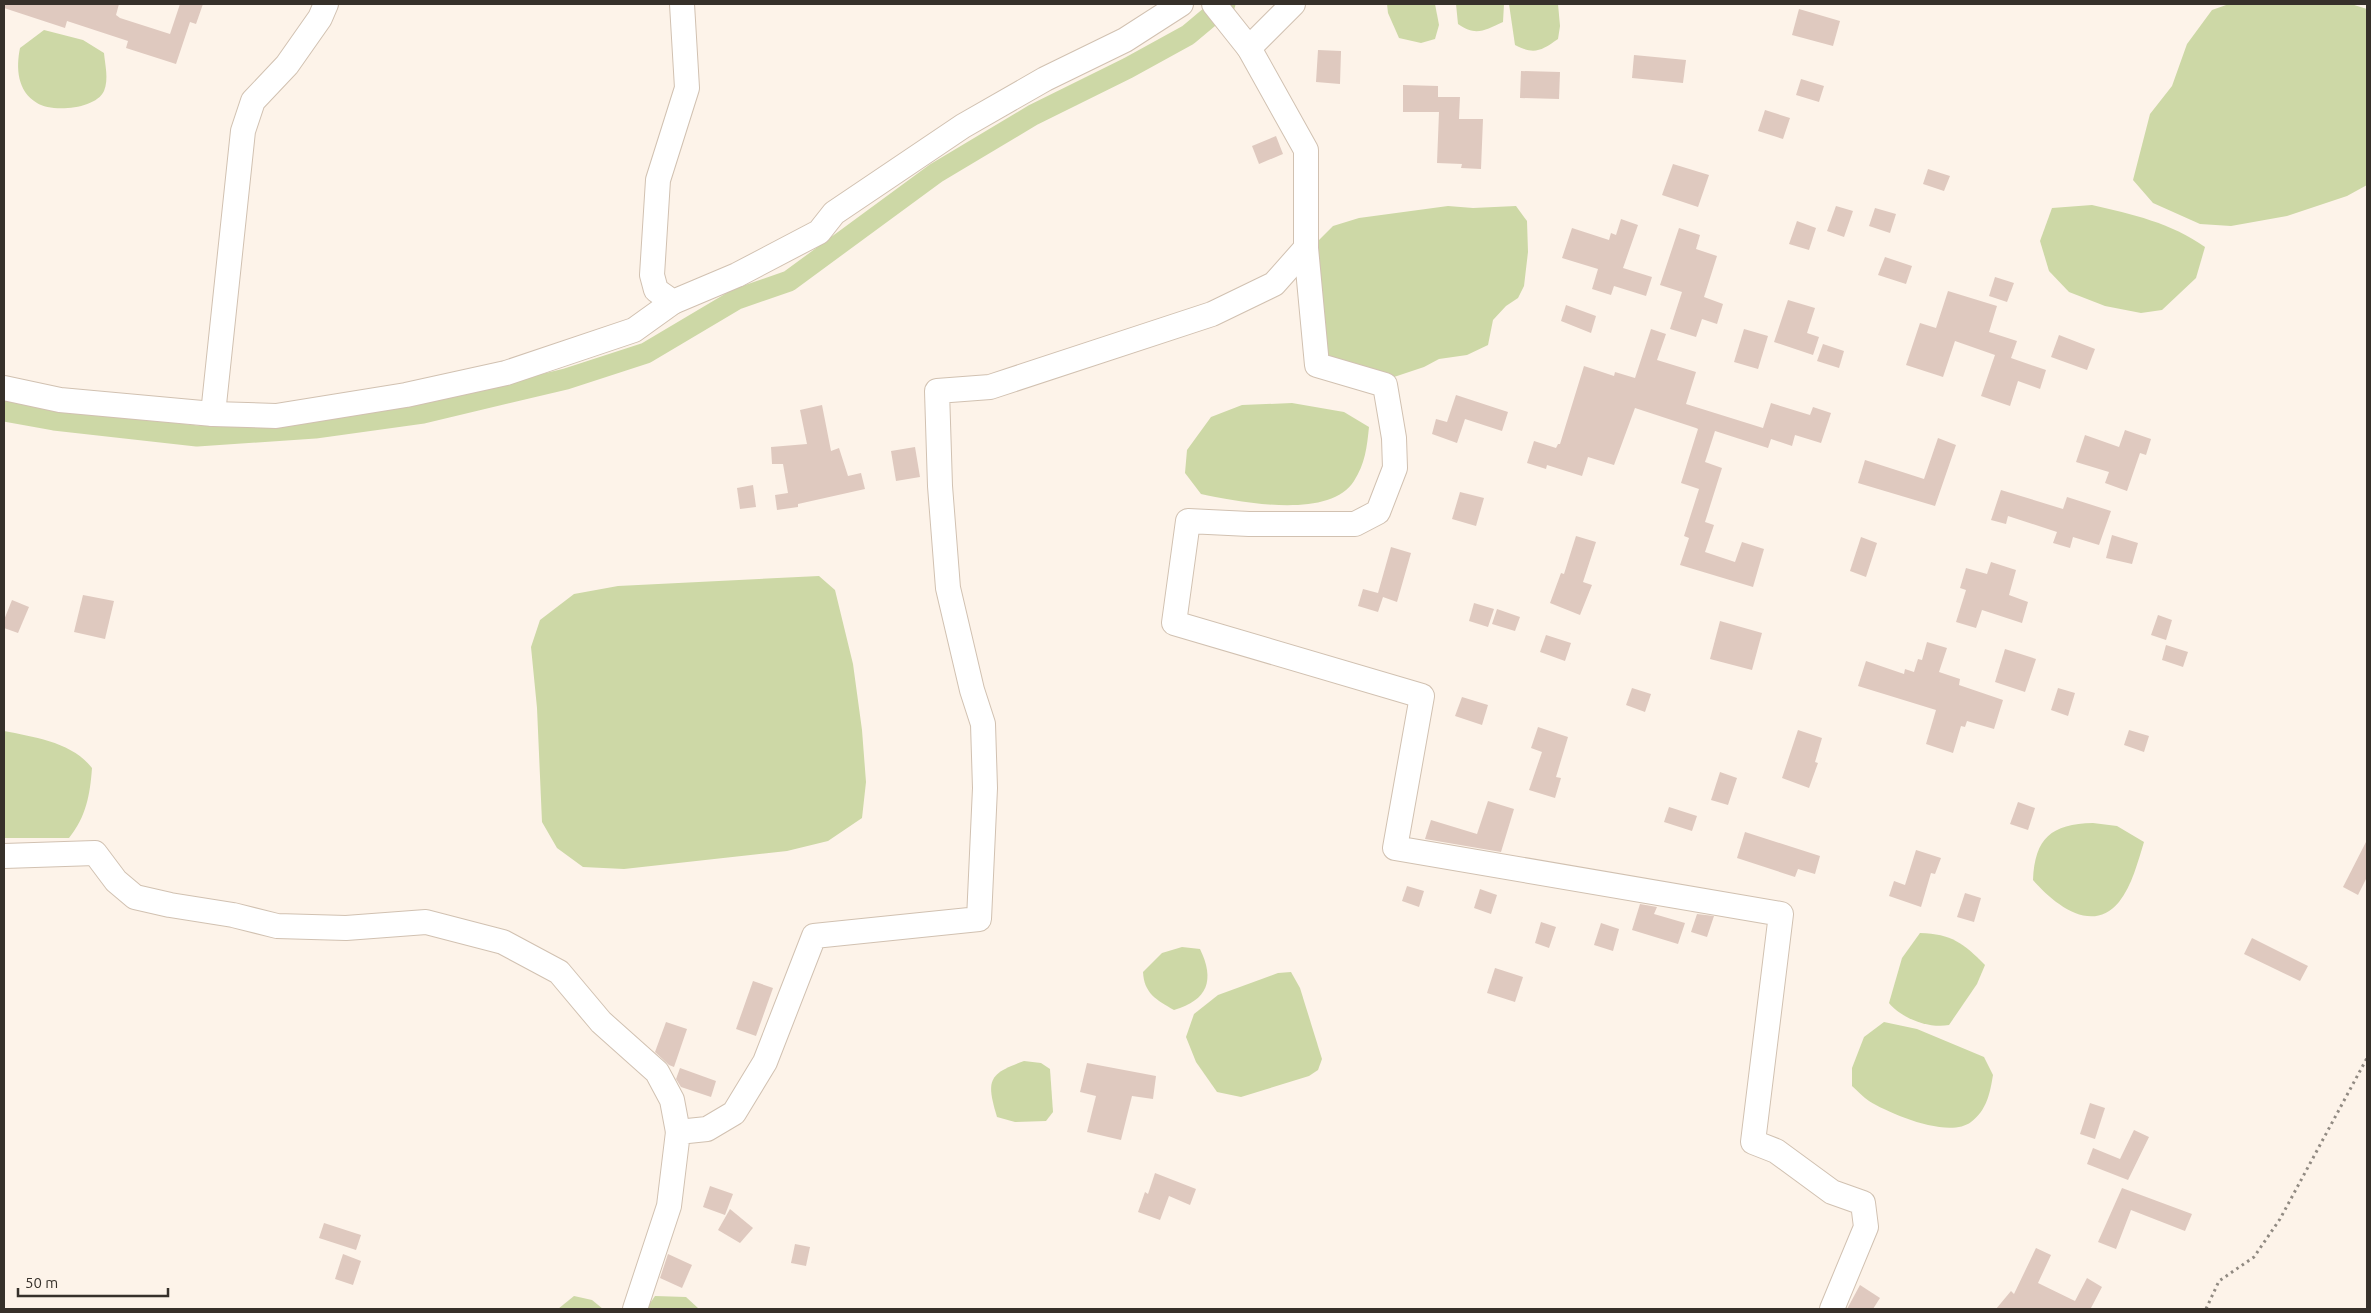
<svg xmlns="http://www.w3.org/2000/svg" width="2371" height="1313" font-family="Ubuntu,sans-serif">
  <rect width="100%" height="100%" fill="#fdf3e9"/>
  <g fill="#cdd8a6">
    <path d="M1387 4H1435L1439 25 1435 39 1421 43 1399 38 1388 13Z"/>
    <path d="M1456 4H1504L1503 22C1485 30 1476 37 1458 24Z"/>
    <path d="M1509 4H1558L1560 26 1558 39C1541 51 1534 55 1515 45Z"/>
    <path d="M2229 4H2351L2367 9V185L2347 196 2287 216 2231 226 2200 224 2153 203 2133 180 2150 114 2172 86 2187 44 2212 10Z"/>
    <path d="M44 30 83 40 104 53C105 65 109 79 104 91 96 109 52 113 37 103 17 91 16 68 20 48Z"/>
    <path d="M2092 205C2132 214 2171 223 2205 247L2196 278 2162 310 2141 313 2105 306 2069 292 2049 271 2040 241 2052 208Z"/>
    <path d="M1448 206 1473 208 1516 206 1527 221 1528 252 1524 286 1518 298 1506 306 1493 320 1488 345 1467 355 1439 359 1424 367 1394 377 1336 362 1322 351 1318 241 1333 226 1359 218Z"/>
    <path d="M1292 403 1344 412 1369 427C1367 447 1365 464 1354 481 1330 520 1239 502 1201 494L1185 473 1187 450 1211 417 1242 405Z"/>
    <path d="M819 576 835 590 853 664 862 730 866 782 862 818 828 841 787 851 624 869 583 867 557 848 542 822 537 708 531 647 540 620 574 594 618 586Z"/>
    <path d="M4 731C34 737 72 742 92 768 90 795 86 817 69 838H4Z"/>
    <path d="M2093 823 2117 826 2144 842C2138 861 2132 886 2119 902 2092 935 2054 904 2033 880 2035 838 2051 824 2093 823Z"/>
    <path d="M1920 933C1952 934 1963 943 1985 965L1977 984 1949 1025C1929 1029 1901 1018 1889 1003L1902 958Z"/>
    <path d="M1182 947 1200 949C1215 980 1208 1000 1174 1010 1156 1000 1144 993 1143 972L1162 953Z"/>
    <path d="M1291 972 1300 988 1322 1059 1318 1070 1309 1076 1241 1097 1217 1092 1196 1062 1186 1037 1194 1014 1218 995 1278 973Z"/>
    <path d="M1884 1022 1917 1029 1984 1057 1993 1075C1990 1093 1987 1110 1971 1122 1949 1139 1890 1114 1869 1101 1863 1097 1858 1091 1852 1086V1068L1864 1037Z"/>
    <path d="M1024 1061 1041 1063 1050 1069 1053 1112 1046 1121 1015 1122 997 1117C986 1080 988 1074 1024 1061Z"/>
    <path d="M574 1296 592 1300 603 1309H558Z"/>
    <path d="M655 1296 686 1297 699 1309H646Z"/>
  </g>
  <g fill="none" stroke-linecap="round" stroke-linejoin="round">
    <path stroke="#cdd8a6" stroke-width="21" d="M4 411 54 420 197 436 315 428 423 413 566 379 646 353 737 299 789 281 936 173 1033 115 1128 68 1188 35 1225 4"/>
  </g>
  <g fill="#dfc9bf">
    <path d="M4 4H119L116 15 120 18 170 34 180 4H203L196 24 190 22 176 64 126 48 128 41 67 21 65 28 4 8Z"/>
    <path d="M1799 9 1840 21 1833 46 1792 35Z"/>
    <path d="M1318 50 1341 51 1340 84 1316 82Z"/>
    <path d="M1634 55 1686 60 1683 83 1632 78Z"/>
    <path d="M1521 71 1560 72 1559 99 1520 98Z"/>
    <path d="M1801 79 1824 86 1819 102 1796 95Z"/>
    <path d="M1403 85 1438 86V97H1460L1459 119H1483L1481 169 1461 168 1462 164 1437 163 1439 112H1403Z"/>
    <path d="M1765 110 1790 118 1783 139 1758 131Z"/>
    <path d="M1276 136 1283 154 1259 164 1252 146Z"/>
    <path d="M1673 164 1709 175 1698 207 1662 195Z"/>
    <path d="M1928 169 1950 176 1944 191 1923 184Z"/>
    <path d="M1836 206 1853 211 1844 237 1827 231Z"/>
    <path d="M1875 208 1896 214 1890 233 1869 226Z"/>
    <path d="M1621 219 1638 225 1623 268 1652 277 1646 296 1614 286 1611 295 1592 289 1598 269 1562 258 1572 228 1609 240 1611 233 1616 235Z"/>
    <path d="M1797 221 1816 228 1809 250 1789 244Z"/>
    <path d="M1679 228 1700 235 1696 249 1717 256 1704 297 1723 304 1717 324 1702 319 1696 337 1670 329 1682 292 1660 285Z"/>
    <path d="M1885 257 1912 266 1906 284 1878 275Z"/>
    <path d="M1995 277 2014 283 2007 302 1989 296Z"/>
    <path d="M1948 291 1997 306 1989 332 2017 341 2011 358 2046 370 2040 389 2018 381 2010 406 1981 396 1995 355 1955 341 1943 377 1906 365 1920 323 1936 328Z"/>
    <path d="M1788 300 1815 308 1807 333 1819 337 1813 355 1774 342Z"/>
    <path d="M1566 305 1596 316 1591 333 1561 321Z"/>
    <path d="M1651 329 1666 334 1657 360 1696 372 1686 404 1763 428 1771 403 1810 415 1813 407 1831 413 1821 443 1795 435 1792 446 1771 439 1768 448 1715 431 1705 462 1722 468 1705 522 1714 525 1705 552 1735 562 1742 542 1764 549 1753 587 1680 565 1689 538 1684 536 1699 489 1681 483 1698 429 1696 428 1635 408 1614 465 1588 457 1582 476 1547 465 1546 469 1527 463 1534 441 1556 448 1558 444H1560L1584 366 1614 376 1615 372 1635 378Z"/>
    <path d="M1744 329 1768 336 1758 369 1734 362Z"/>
    <path d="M2059 335 2095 349 2087 370 2051 357Z"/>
    <path d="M1823 344 1844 351 1839 368 1817 361Z"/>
    <path d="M1456 395 1508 412 1502 431 1465 419 1457 443 1432 434 1436 419 1447 422Z"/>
    <path d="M822 405 831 451 839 448 848 476 861 473 865 489 798 504V507L777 510 775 495 788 493 783 464H772L771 447 807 444 800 410Z"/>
    <path d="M2125 430 2151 439 2146 455 2140 453 2127 491 2105 483 2109 472 2076 462 2085 435 2119 447Z"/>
    <path d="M1938 438 1956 445 1935 506 1858 483 1865 460 1924 479Z"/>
    <path d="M915 447 920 477 896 481 891 451Z"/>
    <path d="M753 485 756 507 740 509 737 488Z"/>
    <path d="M2001 490 2063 509 2067 497 2111 511 2099 545 2073 537 2070 548 2053 543 2057 532 2008 516 2006 524 1991 520Z"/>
    <path d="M1460 492 1484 498 1476 526 1452 519Z"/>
    <path d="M2112 535 2138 543 2132 564 2106 558Z"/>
    <path d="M1576 536 1596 542 1583 582 1592 585 1580 615 1550 603 1561 573 1564 574Z"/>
    <path d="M1861 537 1877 543 1866 577 1850 571Z"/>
    <path d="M1391 547 1411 553 1397 602 1383 597 1378 612 1358 606 1363 589 1378 593Z"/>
    <path d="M1991 562 2016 570 2009 595 2028 602 2022 623 1982 610 1976 628 1956 622 1966 590 1960 588 1966 568 1987 574Z"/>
    <path d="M83 595 114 601 105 639 74 632Z"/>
    <path d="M12 600 29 607 18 633 4 628V620Z"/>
    <path d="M1474 603 1494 609 1488 627 1469 621Z"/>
    <path d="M1497 609 1520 617 1515 631 1492 624Z"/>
    <path d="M2158 615 2172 620 2166 640 2151 635Z"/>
    <path d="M1720 621 1762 633 1752 670 1710 659Z"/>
    <path d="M1546 635 1571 643 1565 661 1540 652Z"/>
    <path d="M1927 642 1947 648 1939 672 1960 679 1959 685 2003 700 1994 729 1967 721 1965 727 1961 726 1953 753 1926 744 1936 710 1858 686 1866 661 1904 674 1905 669 1914 672 1918 659 1922 660Z"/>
    <path d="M2166 645 2188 652 2183 667 2162 660Z"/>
    <path d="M2005 649 2036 659 2025 692 1995 682Z"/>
    <path d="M1632 688 1651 694 1645 712 1626 705Z"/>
    <path d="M2058 688 2075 693 2068 716 2051 710Z"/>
    <path d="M1462 697 1488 705 1482 725 1455 716Z"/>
    <path d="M1538 727 1568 737 1556 777 1561 778 1555 798 1529 790 1542 752 1531 748Z"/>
    <path d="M1798 730 1822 738 1815 762 1818 763 1809 788 1782 778Z"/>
    <path d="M2129 730 2149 736 2144 752 2124 745Z"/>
    <path d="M1720 772 1737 778 1728 805 1711 800Z"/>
    <path d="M1488 801 1514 809 1501 852 1425 839 1431 820 1477 834Z"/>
    <path d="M2018 802 2035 808 2028 830 2010 824Z"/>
    <path d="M1669 807 1697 816 1692 831 1664 822Z"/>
    <path d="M1745 832 1820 856 1815 874 1798 869 1795 877 1737 858Z"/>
    <path d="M2367 840V877L2358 895 2343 887Z"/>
    <path d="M1916 850 1941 858 1935 874 1931 873 1921 907 1889 896 1894 881 1905 885Z"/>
    <path d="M1407 886 1424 891 1419 907 1402 901Z"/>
    <path d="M1480 889 1497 895 1491 914 1474 908Z"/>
    <path d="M1965 893 1981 898 1974 922 1957 917Z"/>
    <path d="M1640 904 1657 907 1654 914 1685 923 1678 944 1632 930Z"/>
    <path d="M1697 914 1714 916 1707 937 1691 932Z"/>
    <path d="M1541 922 1556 927 1549 948 1535 943Z"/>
    <path d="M1601 923 1619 929 1613 951 1594 945Z"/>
    <path d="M2252 938 2308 966 2300 981 2244 954Z"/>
    <path d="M1495 968 1523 977 1515 1002 1487 993Z"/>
    <path d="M753 981 773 988 756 1036 736 1029Z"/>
    <path d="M666 1022 687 1029 674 1067 669 1065 655 1052Z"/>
    <path d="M1087 1063 1156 1076 1153 1099 1132 1096 1121 1140 1087 1132 1096 1096 1080 1092Z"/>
    <path d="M680 1068 716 1081 711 1097 681 1087 676 1079Z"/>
    <path d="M2090 1103 2105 1108 2095 1139 2080 1134Z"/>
    <path d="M2134 1130 2149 1137 2128 1180 2087 1164 2093 1148 2120 1159Z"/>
    <path d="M1155 1173 1196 1189 1190 1205 1169 1196 1160 1220 1138 1212 1145 1192 1148 1194Z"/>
    <path d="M710 1186 733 1194 725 1215 703 1207Z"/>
    <path d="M2122 1188 2192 1214 2185 1231 2131 1210 2116 1249 2098 1242Z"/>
    <path d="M730 1209 753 1228 740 1243 718 1230Z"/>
    <path d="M324 1223 361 1235 356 1250 319 1238Z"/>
    <path d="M795 1244 810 1247 806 1266 791 1263Z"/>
    <path d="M2036 1248 2051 1255 2038 1283 2075 1301 2087 1278 2102 1287 2091 1308 2093 1309H1996L2011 1291 2014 1294Z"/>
    <path d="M343 1254 361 1261 353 1285 335 1279Z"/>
    <path d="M668 1254 692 1265 682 1288 660 1278Z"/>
    <path d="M1860 1285 1880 1298 1873 1309H1847Z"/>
  </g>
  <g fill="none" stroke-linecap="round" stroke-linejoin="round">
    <defs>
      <g id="minor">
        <path d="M682 4 687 88 658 180 652 275 656 290 673 302 737 275 819 232 834 213 963 126 1045 79 1125 40 1181 4"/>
        <path d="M1249 48 1293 4"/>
        <path d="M1306 248 1317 365 1385 385 1394 438 1395 468 1378 512 1355 524H1249L1188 521 1174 623 1422 696 1395 848 1781 914 1753 1142 1776 1151 1832 1192 1863 1203 1866 1227 1832 1309"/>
        <path d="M4 388 60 400 213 414 276 416 406 395 506 373 634 330 673 302"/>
        <path d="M213 414 243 131 253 101 287 65 320 18 326 4"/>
        <path d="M4 856 95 853 116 881 135 897 170 905 233 915 277 926 346 928 426 922 503 942 559 972 601 1022 657 1072 672 1100 678 1132"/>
        <path d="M635 1309 669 1206 678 1132 707 1129 734 1113 765 1062 814 936 979 919 985 788 983 724 972 690 948 588 940 486 937 391 990 387 1212 314 1274 284 1306 248V150L1249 48 1214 4"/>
      </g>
    </defs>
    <use href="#minor" stroke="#d1c1b1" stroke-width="26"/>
    <path stroke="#918a82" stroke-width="3" stroke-dasharray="2.5 4" stroke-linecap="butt" d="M2206 1309 2219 1281 2254 1257 2280 1219 2367 1058"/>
    <use href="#minor" stroke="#fff" stroke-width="24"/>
  </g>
  <rect width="2371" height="1313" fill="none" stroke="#36302a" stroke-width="10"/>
  <path d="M18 1288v8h150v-8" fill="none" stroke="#36302a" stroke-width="2.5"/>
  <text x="25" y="1288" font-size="15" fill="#36302a" stroke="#fdf3e9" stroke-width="4" paint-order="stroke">50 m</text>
</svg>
